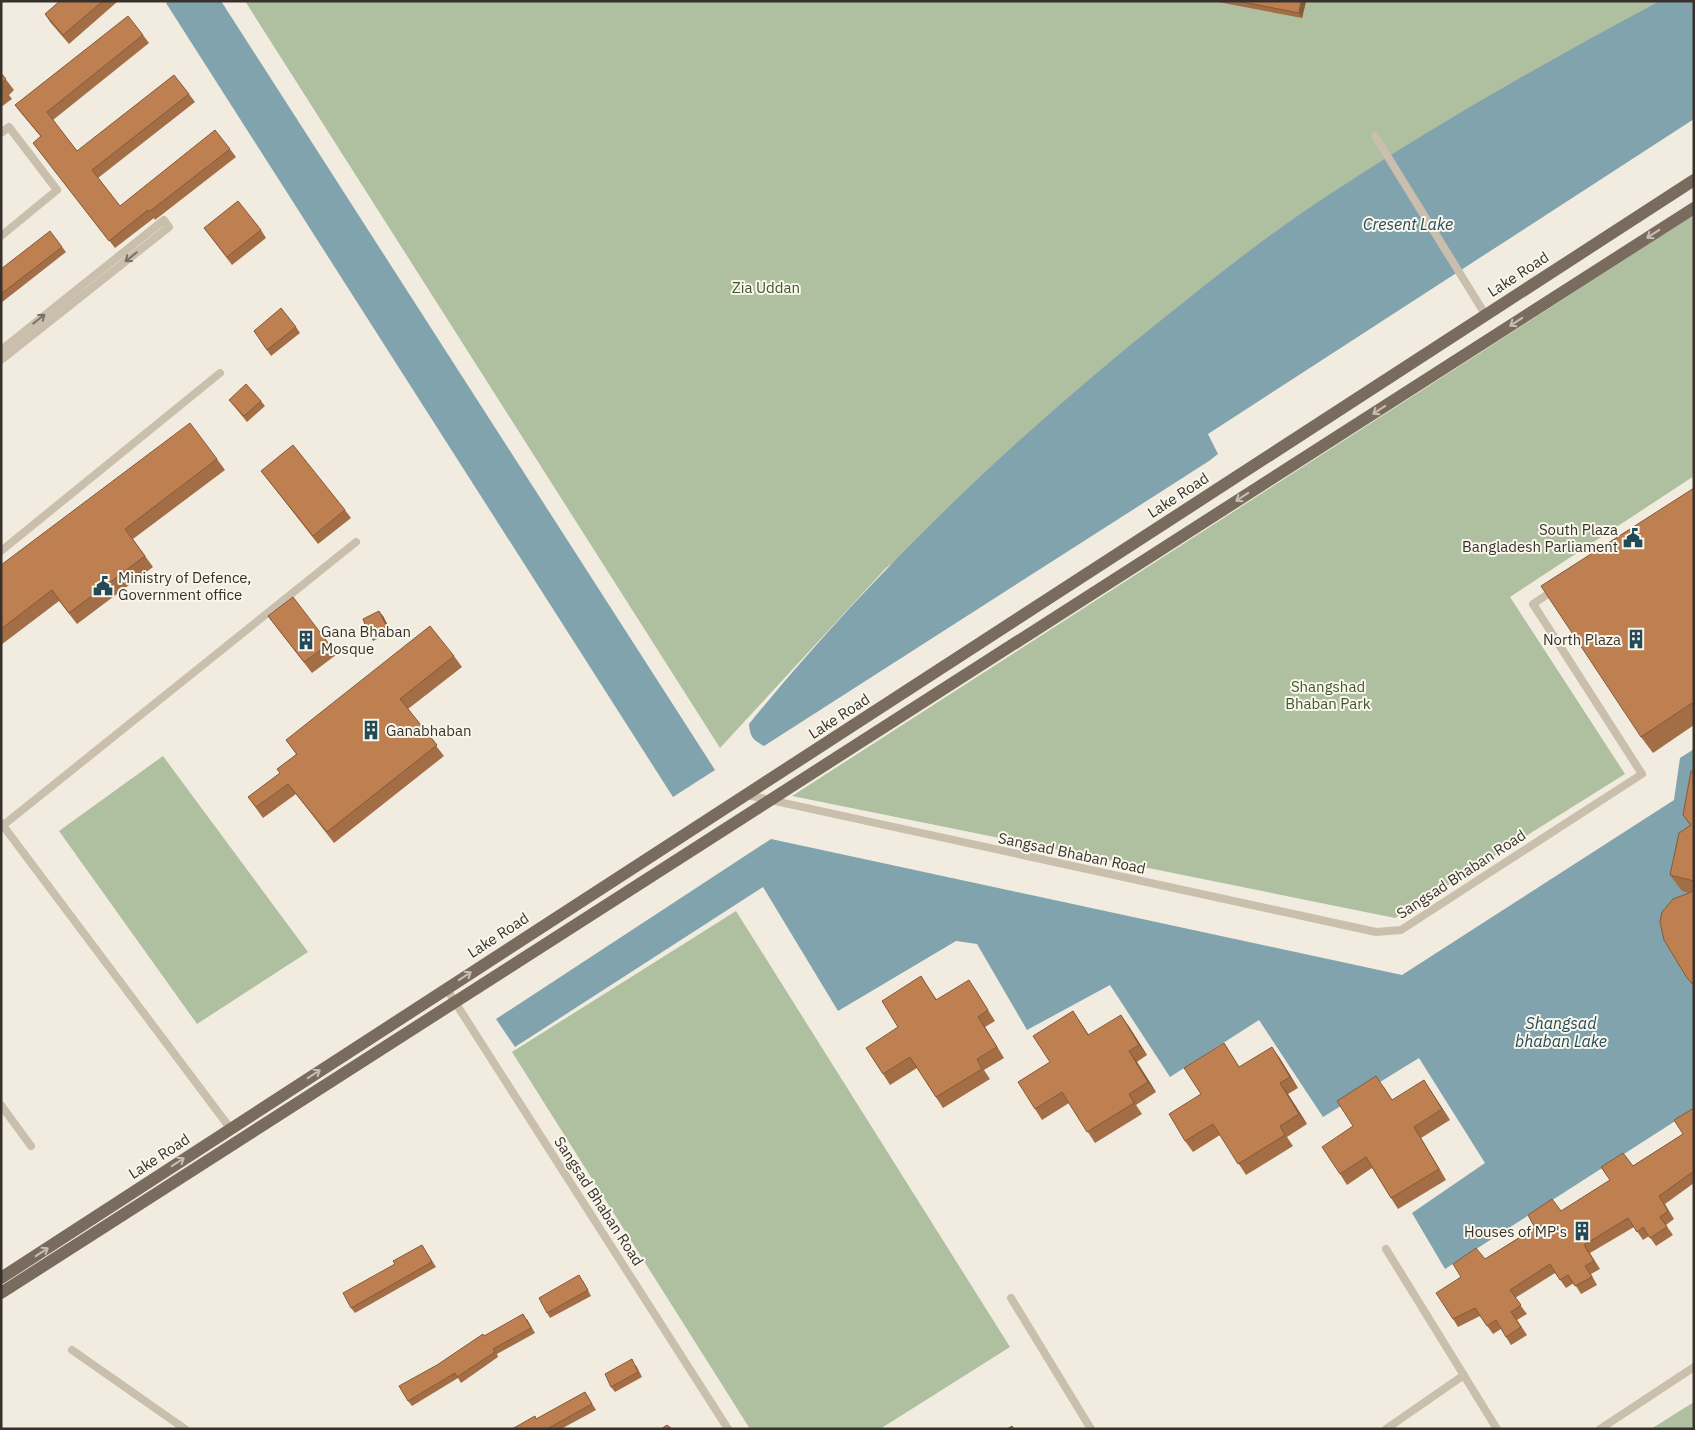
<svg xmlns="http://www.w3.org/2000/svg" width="1695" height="1430" font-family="'IBM Plex Sans',sans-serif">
  <rect width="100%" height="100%" fill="#f2ece0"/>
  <g fill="#afc0a0">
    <path d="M245 1H1662L886 568 720 748Z"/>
    <path d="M1694 215V476L1510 597 1625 774 1395 918 792 796Z"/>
    <path d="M163 756 308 952 197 1024 59 831Z"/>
    <path d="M736 911 1010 1347 880 1429H750L512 1052Z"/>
    <path d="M1694 1402V1429H1651Z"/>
  </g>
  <g fill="#80a3ad">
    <path d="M169 1H221L715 770 673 797 166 3Z"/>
    <path d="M1660 1H1694V119L1208 434 1218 454 1209 461 764 746C753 740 750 737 749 724 872 573 1012 439 1165 317 1208 283 1251 248 1296 217 1412 138 1536 67 1660 1Z"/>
    <path d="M1694 749V1109L1445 1269 1412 1213 1485 1163 1419 1058 1323 1117 1259 1020 1170 1077 1110 985 1027 1030 977 944 956 941 838 1011 763 887 515 1047 496 1019 771 839 1402 975 1674 800 1680 758Z"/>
  </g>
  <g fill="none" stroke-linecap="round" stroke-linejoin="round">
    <g stroke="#c9bfac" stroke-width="8">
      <path d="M1 133 9 127 57 190 1 236"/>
      <path d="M1375 136 1485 314"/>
      <path d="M1 350 164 220 169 227 1 360"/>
      <path d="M1 551 220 373"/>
      <path d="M747 795 1376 932 1401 930 1642 774 1533 604 1554 590"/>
      <path d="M1 823 230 1128"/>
      <path d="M1 827 356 542"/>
      <path d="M446 988 728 1429"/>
      <path d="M1 1105 31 1146"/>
      <path d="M1386 1249 1497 1429"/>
      <path d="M1011 1298 1091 1429"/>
      <path d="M72 1350 185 1429"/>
      <path d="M1386 1429 1464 1375"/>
      <path d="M1600 1429 1694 1367"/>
    </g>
    <g stroke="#796b5d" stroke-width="12">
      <path d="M1 1278 1694 180"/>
      <path d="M1 1293 1694 208"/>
    </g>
  </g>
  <g fill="#a36e46">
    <path d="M60 1H116L117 2 69 44 50 22 45 14Z"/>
    <path d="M1213 1H1306L1302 18Z"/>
    <path d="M143 35 149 43 53 120 77 151 189 94 195 102 98 178 120 206 230 149 236 157 155 220 154 218 115 248 33 143 41 137 21 113 15 105Z"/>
    <path d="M1 73 14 90 9 95 12 99 1 107Z"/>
    <path d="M204 228 261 230 266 238 232 265Z"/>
    <path d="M62 247 66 252 1 303V269Z"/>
    <path d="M296 327 300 333 271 356 254 331Z"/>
    <path d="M229 400 261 401 265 406 247 422Z"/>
    <path d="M217 459 225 470 133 539 153 567 77 624 59 601 1 645V565Z"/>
    <path d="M261 471 345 510 351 518 318 544Z"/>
    <path d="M1694 488V725L1653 753 1641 737Z"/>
    <path d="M268 616 329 644 336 655 312 673Z"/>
    <path d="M383 616 391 632 373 641 369 635Z"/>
    <path d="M454 656 462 667 408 709 444 756 334 843 296 794 263 818 248 797 280 774 296 754 286 740Z"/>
    <path d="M1694 771V987L1687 978 1689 893 1682 891 1670 875 1690 825 1683 815Z"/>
    <path d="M928 987 937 1000 976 991 995 1021 985 1027 1004 1058 984 1070 990 1079 943 1108 917 1068 890 1085 883 1074 898 1027Z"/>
    <path d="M1073 1011 1089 1035 1128 1025 1147 1055 1137 1062 1156 1092 1136 1105 1142 1114 1095 1143 1069 1103 1042 1120 1035 1109 1050 1062Z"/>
    <path d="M1224 1043 1239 1067 1279 1057 1298 1088 1288 1094 1307 1124 1287 1137 1293 1146 1246 1175 1220 1135 1193 1152 1185 1141 1201 1094Z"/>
    <path d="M1384 1087 1392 1100 1431 1091 1450 1120 1421 1138 1446 1180 1398 1209 1372 1168 1347 1185 1340 1174 1353 1126Z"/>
    <path d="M1694 1108V1183L1665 1204 1674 1219 1666 1225 1673 1235 1656 1246 1649 1236 1643 1240 1634 1227 1590 1253 1600 1269 1591 1274 1597 1285 1581 1294 1574 1283 1566 1288 1555 1273 1515 1298 1527 1314 1517 1320 1527 1335 1511 1345 1501 1329 1493 1334 1480 1316 1458 1327 1453 1319 1461 1277 1485 1259 1561 1211 1683 1134Z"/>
    <path d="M422 1245 436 1267 355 1313 351 1308 395 1264Z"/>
    <path d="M583 1281 591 1296 550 1318 547 1313Z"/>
    <path d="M527 1319 535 1333 497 1354 498 1357 461 1383 458 1378 412 1406 408 1401 437 1365 484 1336Z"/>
    <path d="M636 1365 642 1377 615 1392 611 1387Z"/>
    <path d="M585 1392 596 1410 561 1429H512L537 1419Z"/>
  </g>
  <g fill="#855a39">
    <path d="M1301 1H1306L1302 18 1299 13Z"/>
    <path d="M379 611 383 616 391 632 387 627Z"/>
    <path d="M1121 1015 1128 1025 1147 1055 1139 1045Z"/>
    <path d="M978 1017 985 1027 1004 1058 997 1047Z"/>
    <path d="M1272 1047 1279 1057 1298 1088 1290 1077Z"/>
    <path d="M1129 1051 1137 1062 1156 1092 1148 1082Z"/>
    <path d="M1424 1080 1431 1091 1450 1120 1442 1109Z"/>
    <path d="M1280 1083 1288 1094 1307 1124 1299 1114Z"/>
    <path d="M1414 1127 1421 1138 1446 1180 1439 1169Z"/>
  </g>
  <g fill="#be8051" stroke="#855a39">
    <path d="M60 1H103L63 35 45 14Z"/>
    <path d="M1238 1H1301L1299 13Z"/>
    <path d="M128 16 143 35 47 112 77 151 174 75 189 94 92 170 120 206 215 130 230 149 149 212 148 210 109 241 33 143 41 136 15 105Z"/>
    <path d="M1 73 6 79 1 84Z"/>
    <path d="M1 85 4 88 1 90Z"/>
    <path d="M238 201 261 230 227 257 204 228Z"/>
    <path d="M50 231 62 247 1 294V269Z"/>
    <path d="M281 308 296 327 267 350 254 331Z"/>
    <path d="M246 384 261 401 244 416 229 400Z"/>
    <path d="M190 423 217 459 125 529 145 556 69 613 52 590 1 629V565Z"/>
    <path d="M293 445 345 510 313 536 261 471Z"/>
    <path d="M1694 488V707L1692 703 1641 737 1541 586Z"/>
    <path d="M293 597 329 644 304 662 268 616Z"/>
    <path d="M379 611 387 627 369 635 363 619Z"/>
    <path d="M430 626 454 656 400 699 437 745 327 832 288 784 256 807 248 797 280 773 277 769 297 754 286 740Z"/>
    <path d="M1691 771H1694V881L1670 875 1679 833 1691 825 1683 815Z"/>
    <path d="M1694 891V985L1687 978 1664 940 1660 922 1662 912 1673 899Z"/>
    <path d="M921 976 936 1000 969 980 988 1010 978 1017 997 1047 977 1059 982 1069 936 1097 910 1057 883 1074 866 1048 898 1027 882 1001Z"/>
    <path d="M1073 1011 1088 1035 1121 1015 1139 1045 1129 1051 1148 1082 1129 1094 1134 1103 1087 1132 1062 1092 1035 1109 1018 1082 1050 1062 1033 1036Z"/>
    <path d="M1224 1043 1239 1067 1272 1047 1290 1077 1280 1083 1299 1114 1280 1126 1285 1135 1238 1164 1213 1124 1185 1141 1169 1114 1201 1094 1184 1068Z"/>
    <path d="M1376 1076 1392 1100 1424 1080 1442 1109 1414 1127 1439 1169 1391 1198 1366 1157 1340 1174 1322 1147 1353 1126 1337 1101Z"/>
    <path d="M1694 1108V1171L1659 1196 1668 1211 1660 1217 1667 1227 1650 1238 1643 1227 1637 1232 1628 1218 1584 1245 1594 1261 1585 1266 1592 1277 1575 1286 1568 1275 1560 1280 1550 1264 1510 1290 1521 1305 1511 1312 1521 1327 1506 1337 1496 1320 1487 1326 1475 1308 1453 1319 1436 1293 1461 1277 1453 1264 1476 1248 1485 1259 1535 1228 1528 1215 1552 1199 1561 1211 1610 1180 1601 1167 1623 1153 1633 1166 1683 1134 1674 1120Z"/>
    <path d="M422 1245 432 1262 351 1308 343 1293 395 1264 393 1261Z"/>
    <path d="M579 1275 588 1290 547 1313 539 1298Z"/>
    <path d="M523 1314 531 1328 493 1349 495 1352 457 1377 455 1373 408 1401 399 1386 437 1365 483 1334 484 1336Z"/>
    <path d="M632 1359 638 1372 611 1387 605 1374Z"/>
    <path d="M585 1392 592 1404 547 1429H512L535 1416 536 1419Z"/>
    <path d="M667 1425 672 1429H661Z"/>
    <path d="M1012 1426 1014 1429H1007Z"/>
  </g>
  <defs><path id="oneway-shaft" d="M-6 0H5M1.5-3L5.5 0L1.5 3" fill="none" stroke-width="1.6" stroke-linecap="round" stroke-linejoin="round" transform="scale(1.25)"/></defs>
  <g stroke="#c6beb3">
    <use href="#oneway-shaft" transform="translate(1653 234) rotate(147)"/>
    <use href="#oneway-shaft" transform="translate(1516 322) rotate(147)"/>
    <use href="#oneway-shaft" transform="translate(1379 410) rotate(147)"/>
    <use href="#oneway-shaft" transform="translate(1242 497) rotate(147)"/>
    <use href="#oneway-shaft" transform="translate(465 976) rotate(-33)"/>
    <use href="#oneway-shaft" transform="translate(314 1074) rotate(-33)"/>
    <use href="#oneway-shaft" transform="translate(178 1162) rotate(-33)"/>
    <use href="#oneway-shaft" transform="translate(42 1252) rotate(-33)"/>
  </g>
  <g stroke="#797165">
    <use href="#oneway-shaft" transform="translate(131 257) rotate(141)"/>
    <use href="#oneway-shaft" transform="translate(39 319) rotate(-39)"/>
  </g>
  <defs>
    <symbol id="civic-bare" viewBox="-9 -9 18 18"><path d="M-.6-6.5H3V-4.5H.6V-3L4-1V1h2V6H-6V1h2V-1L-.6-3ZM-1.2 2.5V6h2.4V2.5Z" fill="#224a57" stroke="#f9f6ec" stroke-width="2.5" paint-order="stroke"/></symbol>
    <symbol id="building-bare" viewBox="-9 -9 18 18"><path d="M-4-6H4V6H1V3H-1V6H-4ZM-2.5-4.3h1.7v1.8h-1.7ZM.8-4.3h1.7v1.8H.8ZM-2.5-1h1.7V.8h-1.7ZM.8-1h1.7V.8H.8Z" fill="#224a57" stroke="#f9f6ec" stroke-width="2.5" paint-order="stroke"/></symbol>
  </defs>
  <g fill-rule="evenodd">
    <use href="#civic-bare" x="1619" y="524" width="28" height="28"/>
    <use href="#civic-bare" x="89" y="572" width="28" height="28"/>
    <use href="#building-bare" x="1622" y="625" width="28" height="28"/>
    <use href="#building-bare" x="292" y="626" width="28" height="28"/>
    <use href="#building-bare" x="357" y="716" width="28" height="28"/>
    <use href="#building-bare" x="1568" y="1217" width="28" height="28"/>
  </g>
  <g text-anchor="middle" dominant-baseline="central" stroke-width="4" stroke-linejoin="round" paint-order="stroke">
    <g font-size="15" fill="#38312b" stroke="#f9f6ec">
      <text transform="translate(1518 274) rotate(-33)">Lake Road</text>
      <text transform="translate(1178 495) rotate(-33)">Lake Road</text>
      <text transform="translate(839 716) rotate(-33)">Lake Road</text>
      <text transform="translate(1072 853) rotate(12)">Sangsad Bhaban Road</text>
      <text transform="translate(1461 874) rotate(-33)">Sangsad Bhaban Road</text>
      <text transform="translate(498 935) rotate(-33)">Lake Road</text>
      <text transform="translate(159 1156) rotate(-33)">Lake Road</text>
      <text transform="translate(599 1201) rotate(57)">Sangsad Bhaban Road</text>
    </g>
    <g font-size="15" fill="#405530" stroke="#f9f6ec">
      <text x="766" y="287">Zia Uddan</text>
      <text x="1328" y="686">Shangshad<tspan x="1328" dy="17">Bhaban Park</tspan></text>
    </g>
    <g font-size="15" fill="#38312b" stroke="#f9f6ec" text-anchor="end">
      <text x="1618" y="529">South Plaza<tspan x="1618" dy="17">Bangladesh Parliament</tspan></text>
      <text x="118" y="577" text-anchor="start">Ministry of Defence,<tspan x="118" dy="17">Government office</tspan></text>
      <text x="321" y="631" text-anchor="start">Gana Bhaban<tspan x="321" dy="17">Mosque</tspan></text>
      <text x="1621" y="639">North Plaza</text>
      <text x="386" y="730" text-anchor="start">Ganabhaban</text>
      <text x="1567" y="1231">Houses of MP's</text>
    </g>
    <g font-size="16" font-style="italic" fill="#224a57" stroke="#f9f6ec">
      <text x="1408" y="224">Cresent Lake</text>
      <text x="1561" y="1023">Shangsad<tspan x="1561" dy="18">bhaban Lake</tspan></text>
    </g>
  </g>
  <rect width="1695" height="1430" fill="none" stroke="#38312b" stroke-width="5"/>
</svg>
